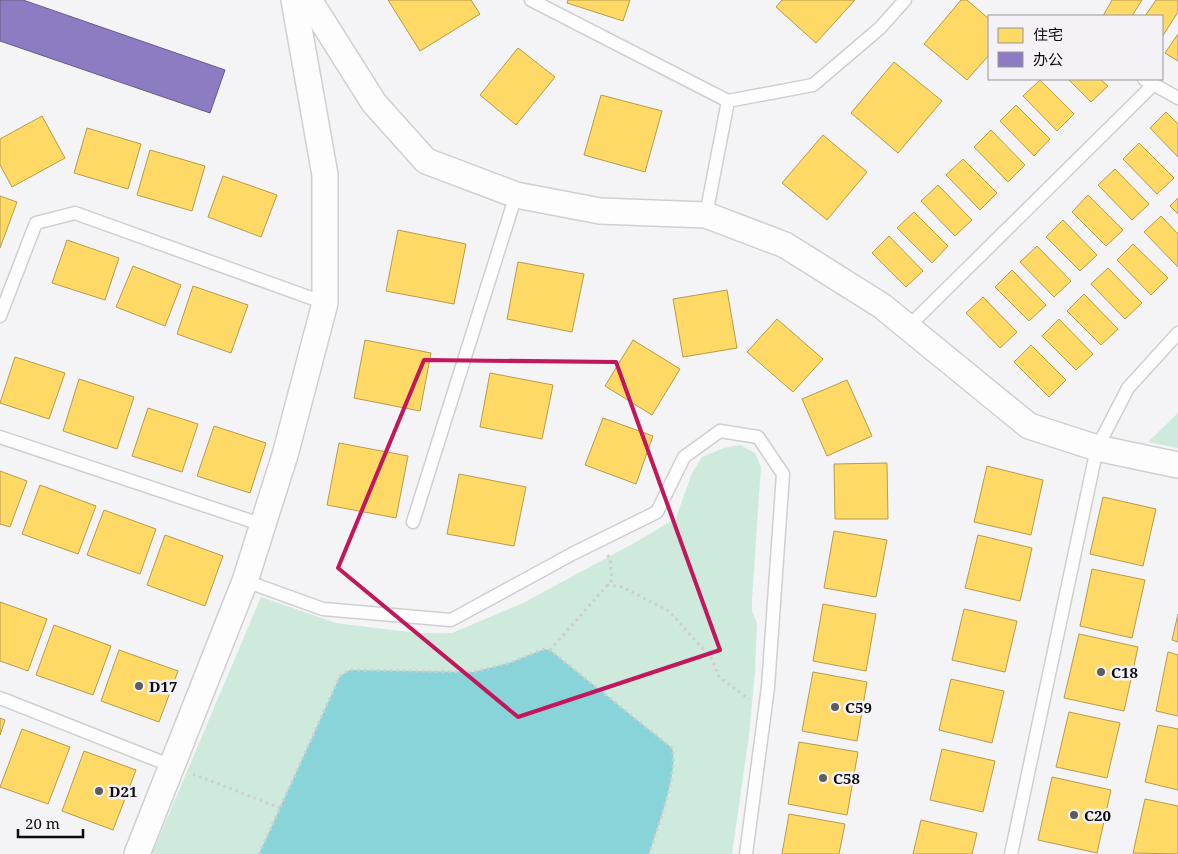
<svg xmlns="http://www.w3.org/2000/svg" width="1178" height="854" font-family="'Noto Serif','Noto Sans SC',serif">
  <rect width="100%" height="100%" fill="#f4f3f5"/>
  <g fill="#ceeadd">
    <path d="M1178 413V448L1148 442Z"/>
    <path d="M740 445 755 453 761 467 752 599V611L757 623 755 671 749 735 732 854H152L261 597 336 623 417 633H452L523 603 636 542 676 518 692 473 702 457 724 448Z"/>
  </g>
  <path fill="#89d4d8" d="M544 649 550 650 672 748C679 772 657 829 649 854H259L340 676 350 670 473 672 509 663Z"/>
  <g fill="#ffd966" stroke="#b69c4b">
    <path d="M388 0H471L480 14 420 51Z"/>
    <path d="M568 0H630L623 21 567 3Z"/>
    <path d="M782 0H855L816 43 776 7Z"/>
    <path d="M961 0H967L989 19V55L967 80 924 44Z"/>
    <path d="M1112 0H1142L1132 16H1103Z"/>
    <path d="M1156 0H1178V12L1162 37V16H1145Z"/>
    <path d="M1178 34V61L1165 53Z"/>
    <path d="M518 48 555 77 516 125 480 95Z"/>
    <path d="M894 62 942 101 898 153 851 113Z"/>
    <path d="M1068 79H1100L1108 86 1091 102Z"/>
    <path d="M1040 80 1074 114 1057 131 1023 96Z"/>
    <path d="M601 95 662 111 645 172 584 155Z"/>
    <path d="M1016 105 1050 139 1034 156 1000 121Z"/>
    <path d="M1166 112 1178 124V157L1150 128Z"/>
    <path d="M42 116 65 158 12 187 0 165V139Z"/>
    <path d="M87 128 141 144 128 189 74 173Z"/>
    <path d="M991 130 1025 165 1008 182 974 147Z"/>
    <path d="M823 135 867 172 827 220 782 183Z"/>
    <path d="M1139 143 1174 178 1157 194 1123 159Z"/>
    <path d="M150 150 205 166 192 211 137 195Z"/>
    <path d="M963 159 997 193 980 210 946 175Z"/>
    <path d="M1115 169 1149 204 1132 220 1098 185Z"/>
    <path d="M223 176 277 195 261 237 208 217Z"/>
    <path d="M938 185 972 220 955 236 921 201Z"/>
    <path d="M1088 195 1123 230 1106 246 1072 212Z"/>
    <path d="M0 196 17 202 0 248Z"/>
    <path d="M1178 198V214L1170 206Z"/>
    <path d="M914 212 948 246 932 263 897 228Z"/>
    <path d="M1161 216 1178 234V267L1144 232Z"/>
    <path d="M1063 220 1097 255 1080 271 1046 237Z"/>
    <path d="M398 230 466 244 454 304 386 291Z"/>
    <path d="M889 236 923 271 906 287 872 253Z"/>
    <path d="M67 240 119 258 105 300 52 283Z"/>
    <path d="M1133 244 1168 278 1151 295 1117 260Z"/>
    <path d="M1037 246 1071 281 1054 297 1020 262Z"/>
    <path d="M518 262 584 274 572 332 507 319Z"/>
    <path d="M133 266 181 285 165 326 116 307Z"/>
    <path d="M1108 268 1142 303 1125 319 1091 284Z"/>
    <path d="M1012 270 1046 305 1029 321 995 287Z"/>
    <path d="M193 286 248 305 231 353 177 334Z"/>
    <path d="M727 290 737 348 683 357 673 299Z"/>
    <path d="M1084 294 1118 329 1101 345 1067 311Z"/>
    <path d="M983 297 1017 332 1000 348 966 313Z"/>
    <path d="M777 319 823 359 793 392 747 352Z"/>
    <path d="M1059 319 1093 354 1076 370 1042 336Z"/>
    <path d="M365 340 431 353 420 411 354 398Z"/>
    <path d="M633 340 680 369 652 415 605 386Z"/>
    <path d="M1031 345 1066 380 1049 397 1014 362Z"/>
    <path d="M15 357 65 373 49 419 0 403Z"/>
    <path d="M490 373 553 385 542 439 480 427Z"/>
    <path d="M79 379 134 397 117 449 63 431Z"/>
    <path d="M847 380 872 436 827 456 802 399Z"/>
    <path d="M148 408 198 424 182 472 132 456Z"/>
    <path d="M603 418 653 436 636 484 585 465Z"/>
    <path d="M214 426 266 443 250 493 197 476Z"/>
    <path d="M339 443 408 456 396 518 327 505Z"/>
    <path d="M887 463 888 519H835L834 464Z"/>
    <path d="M987 466 1043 480 1031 535 974 522Z"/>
    <path d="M0 471 27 481 10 527 0 524Z"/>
    <path d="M459 474 526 487 514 546 447 534Z"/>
    <path d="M40 485 96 506 78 554 22 534Z"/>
    <path d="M1103 497 1156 509 1143 566 1090 554Z"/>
    <path d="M104 510 156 529 140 574 87 555Z"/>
    <path d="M834 531 887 540 876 597 824 588Z"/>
    <path d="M165 535 223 556 205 606 147 585Z"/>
    <path d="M978 535 1032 548 1020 601 965 588Z"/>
    <path d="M1092 569 1145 580 1132 638 1080 626Z"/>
    <path d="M0 602 47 619 28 671 0 661Z"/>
    <path d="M823 604 876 614 866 671 813 661Z"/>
    <path d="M964 609 1017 621 1005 672 952 660Z"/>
    <path d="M1178 614V642L1172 640Z"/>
    <path d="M54 625 111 646 93 695 36 675Z"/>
    <path d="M1079 634 1138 647 1124 711 1064 698Z"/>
    <path d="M119 650 178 671 159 722 101 701Z"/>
    <path d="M1168 652 1178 655V716L1156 711Z"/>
    <path d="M813 672 867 682 857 741 802 731Z"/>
    <path d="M951 679 1004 691 992 743 939 730Z"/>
    <path d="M1069 712 1120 723 1107 778 1056 767Z"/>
    <path d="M0 718 5 720 0 735Z"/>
    <path d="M1158 725 1178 729V790L1145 782Z"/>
    <path d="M22 729 70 747 48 804 0 787Z"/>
    <path d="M799 742 858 752 847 815 788 804Z"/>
    <path d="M942 749 995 761 983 812 930 800Z"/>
    <path d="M84 751 136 770 113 830 62 811Z"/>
    <path d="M1052 777 1111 790 1097 853 1038 840Z"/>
    <path d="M1145 799 1178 806V854L1133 853Z"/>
    <path d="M789 814 845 824 839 854H782Z"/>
    <path d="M921 820 977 833 972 854H913Z"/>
  </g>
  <path fill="#8e7cc3" stroke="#675a8c" d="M0 0H23L225 70 210 113 0 41Z"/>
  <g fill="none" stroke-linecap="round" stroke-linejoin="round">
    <defs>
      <g id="lane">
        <path d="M531 0 728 101 813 85 880 28 905 0"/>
        <path d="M1144 79 1178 98"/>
        <path d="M706 215 728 101"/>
        <path d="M0 316 36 223 75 213 325 303"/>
        <path d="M908 327 1154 84"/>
        <path d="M0 437 263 525"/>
        <path d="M413 522 516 195"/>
        <path d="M245 581 323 609 451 620 574 553 657 512 684 457 720 431 758 437 783 474 768 687 746 854"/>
        <path d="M0 698 172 766"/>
        <path d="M1011 854 1097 448 1128 388 1178 333"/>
      </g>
      <g id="street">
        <path d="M309 0 374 103 426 161 516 195 600 211 706 215 785 245 882 306 1029 426 1097 448 1178 465"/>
        <path d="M137 854 245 581 285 455 325 303V175L294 0"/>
      </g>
    </defs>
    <use href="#lane" stroke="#d0cfd0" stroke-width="15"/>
    <use href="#street" stroke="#d0cfd0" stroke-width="28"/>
    <g stroke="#cfced0" stroke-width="3" stroke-dasharray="2.5 4" stroke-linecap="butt">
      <path d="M607 585 622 587 669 611 712 659 719 677 749 699"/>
      <path d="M550 650 612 580 610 558 607 555"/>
      <path d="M193 774 280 808"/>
      <path d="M259 854 340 676 350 670 473 672 509 663 544 649 550 650 672 748C679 772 657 829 649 854"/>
    </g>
    <use href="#lane" stroke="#fdfdfe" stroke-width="12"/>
    <use href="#street" stroke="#fdfdfe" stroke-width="25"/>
  </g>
  <path fill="none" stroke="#c2185b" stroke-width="4" stroke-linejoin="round" d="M424 360 616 362 720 650 518 717 338 568Z"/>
  <g fill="#5d5d5e" stroke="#f4f2f6" stroke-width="2">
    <circle cx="1101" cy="672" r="5"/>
    <circle cx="139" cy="686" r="5"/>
    <circle cx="835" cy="707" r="5"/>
    <circle cx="823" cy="778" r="5"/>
    <circle cx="99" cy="791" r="5"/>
    <circle cx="1074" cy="815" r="5"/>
  </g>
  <g text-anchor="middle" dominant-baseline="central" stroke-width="5" stroke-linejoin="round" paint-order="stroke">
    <g font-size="15" font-weight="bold" fill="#0c0c0d" stroke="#f4f2f6" text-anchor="start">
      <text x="1111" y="672">C18</text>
      <text x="149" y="686">D17</text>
      <text x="845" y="707">C59</text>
      <text x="833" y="778">C58</text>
      <text x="109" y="791">D21</text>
      <text x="1084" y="815">C20</text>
    </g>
  </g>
  <rect x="988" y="15" width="175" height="65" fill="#f4f2f6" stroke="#979699"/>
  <rect x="998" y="28" width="25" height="15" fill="#ffd966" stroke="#979699"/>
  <text x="1033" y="40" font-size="15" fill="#0c0c0d">住宅</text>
  <rect x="998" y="52" width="25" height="15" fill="#8e7cc3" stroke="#979699"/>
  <text x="1033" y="65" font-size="15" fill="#0c0c0d">办公</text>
  <path d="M18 829v8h65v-8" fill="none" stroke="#0c0c0d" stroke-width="2.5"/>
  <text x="25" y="829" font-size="15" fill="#0c0c0d" stroke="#f4f2f6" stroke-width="4" paint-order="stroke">20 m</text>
</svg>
